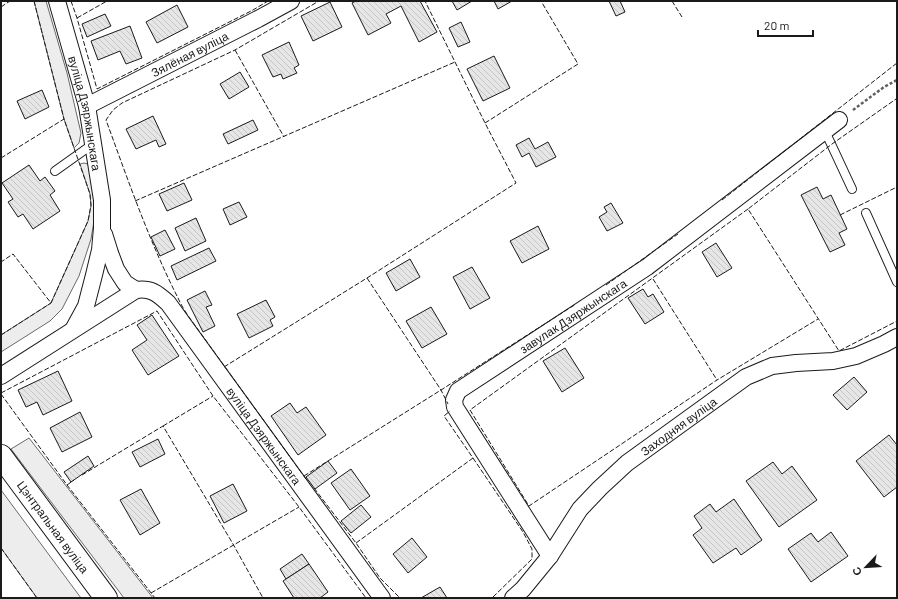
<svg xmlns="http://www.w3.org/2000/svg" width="898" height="599" font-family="Barlow,sans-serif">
  <defs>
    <pattern id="building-back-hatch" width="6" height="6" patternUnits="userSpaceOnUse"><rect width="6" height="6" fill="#e6e6e6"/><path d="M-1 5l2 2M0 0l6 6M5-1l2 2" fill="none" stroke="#c5c5c5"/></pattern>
  </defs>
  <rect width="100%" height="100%" fill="#fff"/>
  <g fill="#ededed" stroke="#6a6a6a">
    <path d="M34 1H46L67 73 81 133 79 143 74 148 64 119Z"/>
    <path d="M84 163 88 164 91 169 95 197 94 221 91 239 79 276 62 309 50 321 1 352V335L51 303 88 221 91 206 90 194 80 164Z"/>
    <path d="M29 438 153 598H124L11 449Z"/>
    <path d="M1 490 81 598H37L1 548Z"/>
  </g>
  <g fill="url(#building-back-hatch)" stroke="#1a1a1a">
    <path d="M356 1H420L437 32 419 42 401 6 386 14 391 23 368 35 352 3Z"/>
    <path d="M452 1H472L457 10Z"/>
    <path d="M494 1H512L498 9Z"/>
    <path d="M609 1H620L625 12 616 16Z"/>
    <path d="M330 2 342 27 313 41 301 16Z"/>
    <path d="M177 5 188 27 157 43 146 22Z"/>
    <path d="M105 14 111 26 87 37 82 24Z"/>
    <path d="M461 22 470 42 458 47 449 28Z"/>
    <path d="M130 26 142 58 126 64 120 51 98 60 91 41Z"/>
    <path d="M289 42 299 65 294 68 297 73 283 79 281 74 273 77 262 55Z"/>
    <path d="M494 56 510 88 483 101 467 69Z"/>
    <path d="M240 72 249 87 229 99 220 84Z"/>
    <path d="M42 90 49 107 25 119 17 101Z"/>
    <path d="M153 116 166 144 159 147 156 140 136 149 126 129Z"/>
    <path d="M253 120 258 130 228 144 223 134Z"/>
    <path d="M529 138 535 149 548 142 556 157 536 167 529 153 522 157 516 145Z"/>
    <path d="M29 165 40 181 45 177 55 191 50 195 60 211 33 229 23 214 18 217 8 202 13 199 2 183Z"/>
    <path d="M184 183 192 200 167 211 159 194Z"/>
    <path d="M817 187 823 199 831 195 847 229 839 233 845 245 830 252 801 195Z"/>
    <path d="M239 202 247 217 230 225 223 209Z"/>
    <path d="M611 203 623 223 607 231 599 217 607 212 604 207Z"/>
    <path d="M196 218 206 241 185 251 175 228Z"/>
    <path d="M538 226 549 249 522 263 510 241Z"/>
    <path d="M165 230 175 249 160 256 151 237Z"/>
    <path d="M716 243 732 268 717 277 702 252Z"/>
    <path d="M209 248 216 261 177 280 171 266Z"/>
    <path d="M410 259 420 277 396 291 386 273Z"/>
    <path d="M472 267 490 298 470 309 453 277Z"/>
    <path d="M643 289 648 297 653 294 664 312 645 324 628 298Z"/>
    <path d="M205 291 212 305 206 307 215 326 203 332 187 300Z"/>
    <path d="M266 300 275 317 270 320 273 326 249 338 237 314Z"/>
    <path d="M431 307 447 334 422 348 406 321Z"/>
    <path d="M152 315 179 356 148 375 132 350 147 340 137 325Z"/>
    <path d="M565 348 584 378 562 392 543 361Z"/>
    <path d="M58 371 72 401 43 415 37 402 26 407 18 390Z"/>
    <path d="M854 377 867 392 847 410 833 395Z"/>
    <path d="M290 403 297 413 306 407 326 435 298 455 271 416Z"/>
    <path d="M80 412 92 437 62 452 50 428Z"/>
    <path d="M889 435 897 445V487L884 497 856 461Z"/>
    <path d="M158 439 165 454 140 467 132 452Z"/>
    <path d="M88 456 94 466 71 482 64 472Z"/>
    <path d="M328 461 337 473 315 489 306 477Z"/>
    <path d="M773 462 782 474 792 466 817 500 779 527 746 481Z"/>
    <path d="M351 469 370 496 350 510 331 483Z"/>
    <path d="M233 484 247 511 224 523 210 496Z"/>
    <path d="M141 489 160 523 140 535 120 500Z"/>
    <path d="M734 499 762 540 741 555 736 548 713 563 693 535 702 528 694 516 710 504 716 512Z"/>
    <path d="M361 505 371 517 351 533 341 521Z"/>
    <path d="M831 532 848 556 811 582 788 549 811 533 818 542Z"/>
    <path d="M412 538 427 557 408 573 393 554Z"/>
    <path d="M302 554 309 564 286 579 280 569Z"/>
    <path d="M309 564 328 592 320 598H294L283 581Z"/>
    <path d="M440 587 447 598H421Z"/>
  </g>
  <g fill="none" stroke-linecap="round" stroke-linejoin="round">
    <defs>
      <g id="service">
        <path d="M825 131 852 189"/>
        <path d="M55 171 93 144"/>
        <path d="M866 213 897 282"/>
      </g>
      <g id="minor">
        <path id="s1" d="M57 1 87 106 102 200V228L100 250 94 275 86 306 74 328"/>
        <path id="s2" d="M87 106 258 19 291 1"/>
        <path d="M104 234 110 253 116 269 125 283 136 290"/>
        <path id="s3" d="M1 376 136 290C151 288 157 293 168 303L382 598"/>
        <path id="s4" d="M550 556 455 407 454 400 458 391 647 267 839 120"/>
        <path id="s5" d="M513 598 523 589 550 556 580 509 600 488 627 463 746 377 772 366 796 363 833 361 856 356 884 344 897 337"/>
      </g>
      <g id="secondary">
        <path id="s6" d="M1 456 106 598"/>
      </g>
    </defs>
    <use href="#service" stroke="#1a1a1a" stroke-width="10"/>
    <use href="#minor" stroke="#1a1a1a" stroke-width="18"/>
    <use href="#secondary" stroke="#1a1a1a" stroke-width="24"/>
    <path stroke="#5f5f5f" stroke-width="2.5" stroke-dasharray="3 2" stroke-linecap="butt" d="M853 110 884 87 897 80"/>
    <use href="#service" stroke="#fff" stroke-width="8"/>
    <use href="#minor" stroke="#fff" stroke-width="16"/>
    <use href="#secondary" stroke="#fff" stroke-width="22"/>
    <g stroke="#1a1a1a" stroke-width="1" stroke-dasharray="5 2" stroke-linecap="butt">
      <path d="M34 1 64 119"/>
      <path d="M71 1 77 18 97 89 253 10 268 1"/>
      <path d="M672 1 682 17"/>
      <path d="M1 7 10 1"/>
      <path d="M77 18 107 1"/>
      <path d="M235 50 284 137"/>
      <path d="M897 102 896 99 832 144 748 209 839 351 897 321"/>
      <path d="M485 123 578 64 541 1"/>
      <path d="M1 158 64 119 90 194 91 205 88 221 51 303 13 254 1 262"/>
      <path d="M722 200 897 63"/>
      <path d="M135 201 455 62"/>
      <path d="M748 209 470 410 529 506 717 380 818 319"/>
      <path d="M840 215 897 187"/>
      <path d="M367 278 441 390 448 404"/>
      <path d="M653 279 717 380"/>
      <path d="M606 285 678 234"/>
      <path d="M1 335 51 303"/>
      <path d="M224 367 367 278 516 183 485 123 425 1"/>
      <path d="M1 393 157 311 213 396 299 507 366 598"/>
      <path d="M1 394 67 485 155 598"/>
      <path d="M163 426 213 396"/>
      <path d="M473 458 523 532 532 549V559L492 598"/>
      <path d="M82 475 163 426 233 544 263 598"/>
      <path d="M304 476 441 390 576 304"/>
      <path d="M306 479 194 324C188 316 182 307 178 298 149 241 128 180 106 120L113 110 122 103 235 50 319 1"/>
      <path d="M67 485 74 480"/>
      <path d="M314 488 356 543 380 578 400 598"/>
      <path d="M356 543 473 458 444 416 450 411"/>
      <path d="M1 548 37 598"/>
      <path d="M151 593 299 507"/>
    </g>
  </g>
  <g text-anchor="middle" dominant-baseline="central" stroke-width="3" stroke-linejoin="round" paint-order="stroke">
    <g font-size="12" fill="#1a1a1a" stroke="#fff">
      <text stroke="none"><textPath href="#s2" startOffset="115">Зялёная вуліца</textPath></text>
      <text stroke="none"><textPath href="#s1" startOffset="116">вуліца Дзяржынскага</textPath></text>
      <text stroke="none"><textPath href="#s4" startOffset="331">завулак Дзяржынскага</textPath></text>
      <text stroke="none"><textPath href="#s5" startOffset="241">Заходняя вуліца</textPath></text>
      <text stroke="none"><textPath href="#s3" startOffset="360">вуліца Дзяржынскага</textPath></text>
      <text stroke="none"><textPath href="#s6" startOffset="88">Цэнтральная вуліца</textPath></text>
    </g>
  </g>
  <rect width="898" height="599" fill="none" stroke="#1a1a1a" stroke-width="4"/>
  <g transform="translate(866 567) rotate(245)" stroke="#ffffff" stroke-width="3" paint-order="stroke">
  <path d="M0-3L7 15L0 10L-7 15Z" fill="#1a1a1a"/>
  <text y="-6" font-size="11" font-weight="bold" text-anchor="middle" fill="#1a1a1a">С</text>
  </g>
  <path d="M758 30v6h55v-6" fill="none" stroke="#1a1a1a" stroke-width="2"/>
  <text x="764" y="30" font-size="12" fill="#1a1a1a" stroke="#ffffff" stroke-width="3" paint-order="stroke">20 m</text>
</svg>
